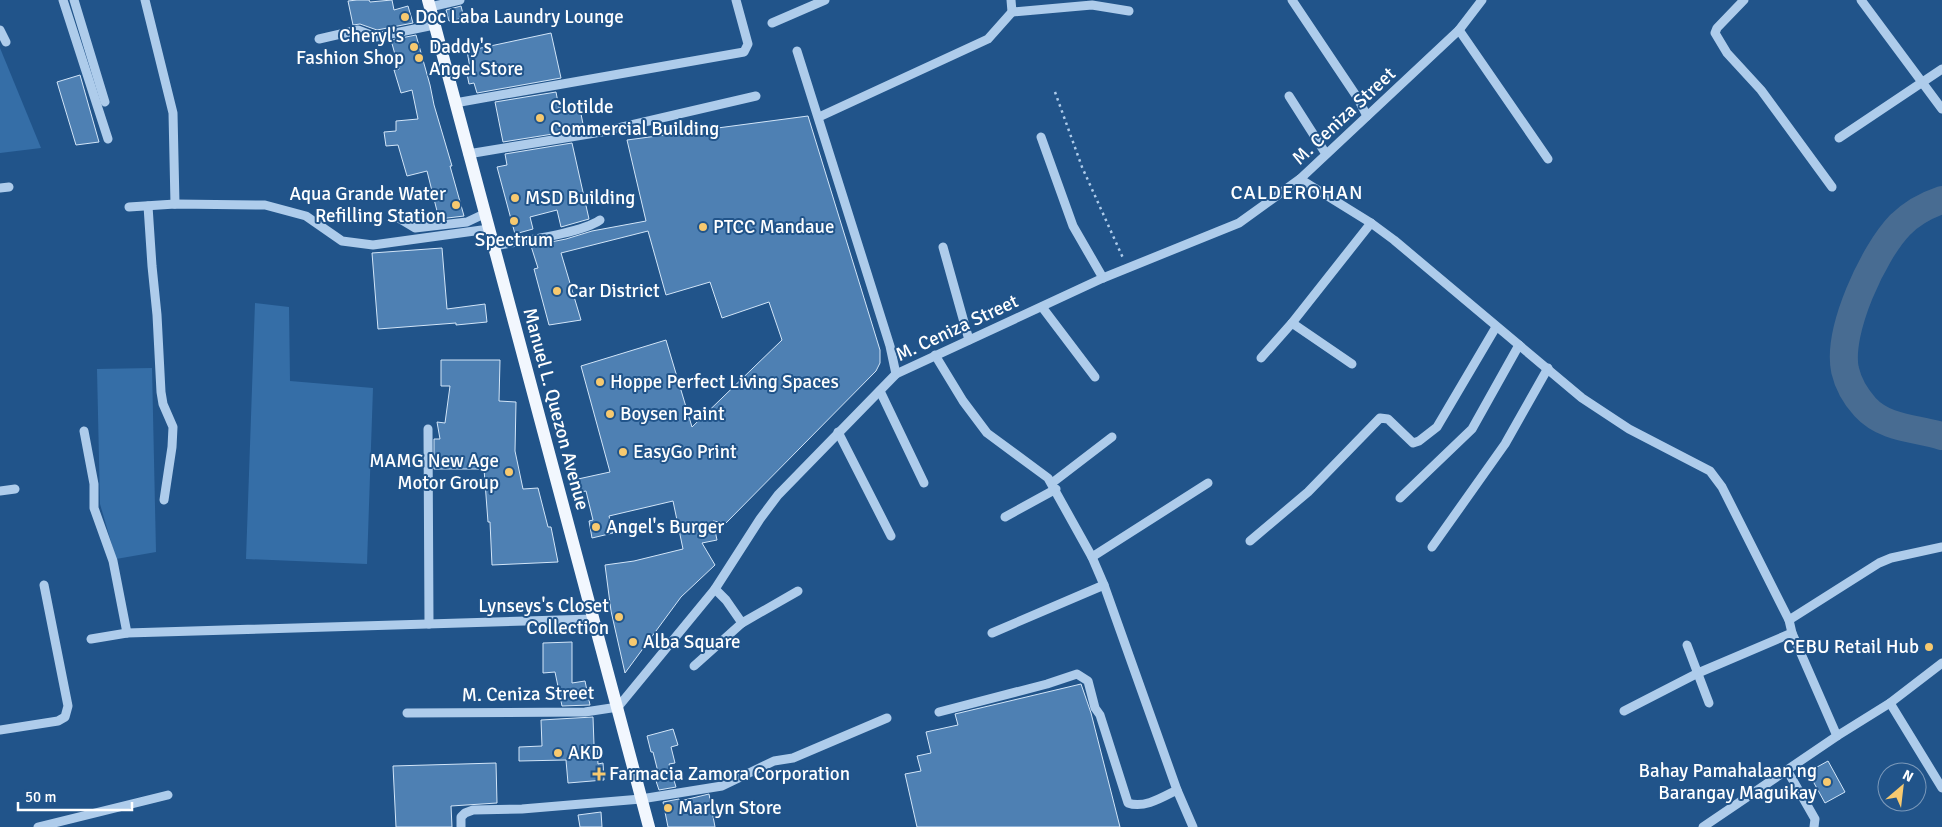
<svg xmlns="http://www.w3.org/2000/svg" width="1942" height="827" font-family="Signika,sans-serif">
  <rect width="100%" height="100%" fill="#21548a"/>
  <g fill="#356ea7">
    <path d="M0 48 41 148 0 153Z"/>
    <path d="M255 303 289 307 290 381 373 388 367 564 246 559Z"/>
    <path d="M152 368 156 552 116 559 100 504 97 369Z"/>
  </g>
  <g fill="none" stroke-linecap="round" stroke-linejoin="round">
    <path stroke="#486c92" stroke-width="28" d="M1942 200C1927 205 1912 213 1900 225 1873 253 1837 331 1845 370 1848 383 1856 397 1865 407 1885 429 1916 428 1942 436"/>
  </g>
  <g fill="#4e80b3" stroke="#d2e5f8">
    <path d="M357 0H369L370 2 392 0 394 10 408 6 413 23 377 30 360 24 353 25 348 1Z"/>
    <path d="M461 6 464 18 449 21 446 10Z"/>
    <path d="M551 33 561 78 477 93 474 83 469 84 466 69 470 68 467 51Z"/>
    <path d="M416 35 430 85 434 105 452 166H450L464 216 439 219 427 171 407 176 398 145 386 146 384 132 396 131V121L418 119 412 90 401 93 394 70 399 69 391 40Z"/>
    <path d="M80 75 99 142 76 145 57 82Z"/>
    <path d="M556 92 559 108 579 104 584 129 503 142 495 102Z"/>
    <path d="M808 116 880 350V363L876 371 726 523 713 521 717 540 702 543 715 565 681 597 625 673 611 611 605 565 634 561 683 549 673 501 609 516 613 533 592 538 589 521 593 520 586 491 581 492 578 479 610 472 581 366 666 340 692 427 782 340 769 302 722 318 710 282 666 295 648 231 561 253 581 320 549 325 534 269 538 268 531 246 566 239 592 231 646 221 627 140Z"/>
    <path d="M572 143 589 219 561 227 557 210 530 217 533 229 515 234 497 167 507 165 505 154Z"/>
    <path d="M442 248 447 309 485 304 487 322 456 325V323L378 329 372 253Z"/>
    <path d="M441 360H500L499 401 516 402 515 451 523 489 538 488 548 527H551L558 562 492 565 490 522H488L484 469H434V439H440L437 422 445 423 450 386H441Z"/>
    <path d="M572 642V683L585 681 590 705 562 706 555 672 543 673V643Z"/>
    <path d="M1081 684 1091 713 1120 827H917L905 774 921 771 917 756 931 753 926 732 958 725 955 714Z"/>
    <path d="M593 717 594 745H597L598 764 603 763 604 780 568 783 566 760 519 761V747L542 746 541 720Z"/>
    <path d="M673 729 678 745 671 747 675 763 669 764 676 787 659 790 656 781 660 780 653 752H651L647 736Z"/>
    <path d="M1828 761 1845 792 1825 803 1808 772Z"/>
    <path d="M496 763 497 803 451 806 452 827H396L393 766Z"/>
    <path d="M709 794 715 827H668L663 802 679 799 680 801Z"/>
    <path d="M601 812 602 827H580L578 815Z"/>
  </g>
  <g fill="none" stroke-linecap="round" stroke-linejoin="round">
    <path stroke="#aecceb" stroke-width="2.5" stroke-dasharray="2.5 4" stroke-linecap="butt" d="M1055 92 1082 167 1123 258"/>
    <g stroke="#aecceb" stroke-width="9">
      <path d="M63 0 108 139"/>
      <path d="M74 0 105 102"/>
      <path d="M145 0 173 113 175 204"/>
      <path d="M1292 0 1357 97 1367 116"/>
      <path d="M1744 0 1717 28 1715 33 1727 53 1761 90 1832 187"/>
      <path d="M1861 0 1942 109"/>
      <path d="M430 7 460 0"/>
      <path d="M1012 12 1092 5 1129 11"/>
      <path d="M772 23 825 0"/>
      <path d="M0 30 6 42"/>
      <path d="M1459 30 1548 159"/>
      <path d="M319 39 358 30 376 37 434 25"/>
      <path d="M797 51 890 346 896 374"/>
      <path d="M1289 96 1326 154"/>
      <path d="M455 103 744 52 748 44 736 0"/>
      <path d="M819 117 988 39 1012 12 1011 0"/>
      <path d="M1041 137 1073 226 1103 278"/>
      <path d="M1839 138 1942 69"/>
      <path d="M468 154 601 132 756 96"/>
      <path d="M1300 179 1371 223 1394 240 1582 398 1629 429 1710 471 1722 487 1789 620 1792 633 1837 736"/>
      <path d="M0 188 9 187"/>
      <path d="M148 206 152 266 157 315 161 392 163 404 173 427 172 447 164 500"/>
      <path d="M129 207 175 204 265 205 306 216 342 241 373 245 489 229"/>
      <path d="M395 216 415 228 467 222 484 214"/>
      <path d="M493 246C519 241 580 234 600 220"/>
      <path d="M943 247 969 340"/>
      <path d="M1042 307 1095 377"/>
      <path d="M1292 323 1352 364"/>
      <path d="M935 355 963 401 987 433 1048 478 1092 557 1104 585 1177 790 1193 827"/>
      <path d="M1261 358 1292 323 1371 223"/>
      <path d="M880 391 924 483"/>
      <path d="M428 429 429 624"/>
      <path d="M84 431 94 484V508L113 561 127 633"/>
      <path d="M838 432 891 536"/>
      <path d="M1052 483 1112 437"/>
      <path d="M0 491 15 489"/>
      <path d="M1400 498 1472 429 1519 345"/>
      <path d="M1005 517 1056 489"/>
      <path d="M1250 541 1308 492 1380 418 1388 419 1413 443 1419 441 1437 427 1496 327"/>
      <path d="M1432 547 1505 444 1548 368"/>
      <path d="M1092 557 1208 483"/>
      <path d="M715 589 726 600 742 623 798 591"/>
      <path d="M1789 620 1879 563 1891 558 1942 547"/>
      <path d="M992 633 1104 585"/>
      <path d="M91 639 127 633 593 619"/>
      <path d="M1687 645 1709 703"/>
      <path d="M694 666 742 623"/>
      <path d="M1890 703 1942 788"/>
      <path d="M1624 711 1698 673 1792 633"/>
      <path d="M939 712 1047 684 1077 674 1088 681 1095 708 1100 715 1128 803C1144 809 1163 797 1177 790"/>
      <path d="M407 713 585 712 618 707 715 589 760 519 778 495 896 374 1103 278 1239 223 1300 179 1459 30 1482 0"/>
      <path d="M0 730 58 721 65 717 68 706 44 585"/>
      <path d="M1787 770 1815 819 1814 827"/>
      <path d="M38 827 168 795"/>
      <path d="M461 827V817L465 813 473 810 522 809 641 799 722 786 774 761 793 758 887 718"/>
      <path d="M1703 827 1837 736 1890 703 1942 663"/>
    </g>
    <path stroke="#f2f7fe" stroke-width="12" d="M428 0 649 827"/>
  </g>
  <g fill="#f7c96f" stroke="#21548a" stroke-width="2">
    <circle cx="405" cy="17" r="5"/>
    <circle cx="414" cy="47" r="5"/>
    <circle cx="419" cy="58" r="5"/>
    <circle cx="540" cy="118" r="5"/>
    <circle cx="515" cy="198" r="5"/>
    <circle cx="456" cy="205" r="5"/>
    <circle cx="514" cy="221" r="5"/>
    <circle cx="703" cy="227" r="5"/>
    <circle cx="557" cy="291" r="5"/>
    <circle cx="600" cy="382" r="5"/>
    <circle cx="610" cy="414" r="5"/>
    <circle cx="623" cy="452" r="5"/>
    <circle cx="509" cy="472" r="5"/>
    <circle cx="596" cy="527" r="5"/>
    <circle cx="619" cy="617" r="5"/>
    <circle cx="633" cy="642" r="5"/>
    <circle cx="1929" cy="647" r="5"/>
    <circle cx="558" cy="753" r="5"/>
    <path d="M596.5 766.5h5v5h5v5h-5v5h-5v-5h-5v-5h5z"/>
    <circle cx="1827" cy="782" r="5"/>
    <circle cx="668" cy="808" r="5"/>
  </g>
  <g text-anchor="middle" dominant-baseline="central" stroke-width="4" stroke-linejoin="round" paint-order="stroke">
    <g font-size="19" fill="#fff" stroke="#21548a" text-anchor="start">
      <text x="415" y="17">Doc Laba Laundry Lounge</text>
      <text x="404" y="36" text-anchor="end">Cheryl's<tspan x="404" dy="22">Fashion Shop</tspan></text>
      <text x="429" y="47">Daddy's<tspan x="429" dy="22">Angel Store</tspan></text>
      <text x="550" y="107">Clotilde<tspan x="550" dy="22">Commercial Building</tspan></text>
      <text x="446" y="194" text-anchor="end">Aqua Grande Water<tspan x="446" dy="22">Refilling Station</tspan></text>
      <text x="525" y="198">MSD Building</text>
      <text x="713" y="227">PTCC Mandaue</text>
      <text x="514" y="240" text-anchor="middle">Spectrum</text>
      <text x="567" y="291">Car District</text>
      <text x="610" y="382">Hoppe Perfect Living Spaces</text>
      <text x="620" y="414">Boysen Paint</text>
      <text x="633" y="452">EasyGo Print</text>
      <text x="499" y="461" text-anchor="end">MAMG New Age<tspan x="499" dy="22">Motor Group</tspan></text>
      <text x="606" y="527">Angel's Burger</text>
      <text x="609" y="606" text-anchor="end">Lynseys's Closet<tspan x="609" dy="22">Collection</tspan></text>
      <text x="643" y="642">Alba Square</text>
      <text x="1919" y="647" text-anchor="end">CEBU Retail Hub</text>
      <text x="568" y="753">AKD</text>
      <text x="1817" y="771" text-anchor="end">Bahay Pamahalaan ng<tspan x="1817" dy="22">Barangay Maguikay</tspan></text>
      <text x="609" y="774">Farmacia Zamora Corporation</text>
      <text x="678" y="808">Marlyn Store</text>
    </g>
    <g font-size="19" fill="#fff" stroke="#21548a">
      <text transform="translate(1344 116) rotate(-43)">M. Ceniza Street</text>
      <text transform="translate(957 328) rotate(-25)">M. Ceniza Street</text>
      <text transform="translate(556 409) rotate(75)">Manuel L. Quezon Avenue</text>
      <text transform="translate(528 694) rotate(-1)">M. Ceniza Street</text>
    </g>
    <g font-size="20" letter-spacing="1" fill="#fff" stroke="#21548a">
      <text x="1297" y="192">CALDEROHAN</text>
    </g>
  </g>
  <g transform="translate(1902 787) rotate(28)"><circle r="24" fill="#21548a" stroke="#7a98b9"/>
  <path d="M0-4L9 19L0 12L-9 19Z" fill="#f7c96f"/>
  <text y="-8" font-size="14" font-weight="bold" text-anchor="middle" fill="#ffffff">N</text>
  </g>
  <path d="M18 802v8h114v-8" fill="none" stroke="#ffffff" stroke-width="2.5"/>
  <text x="25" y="802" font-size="15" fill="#ffffff" stroke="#21548a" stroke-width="4" paint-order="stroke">50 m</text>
</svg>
